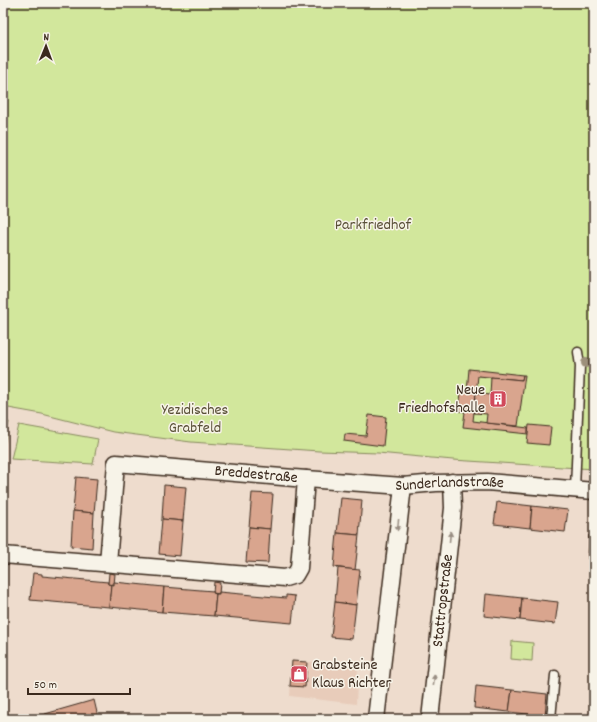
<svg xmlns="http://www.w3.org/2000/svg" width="597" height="722" font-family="Dekko,sans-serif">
  <rect width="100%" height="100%" fill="#eedccd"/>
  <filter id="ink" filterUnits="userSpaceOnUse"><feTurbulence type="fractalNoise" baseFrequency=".025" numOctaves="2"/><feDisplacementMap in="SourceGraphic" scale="8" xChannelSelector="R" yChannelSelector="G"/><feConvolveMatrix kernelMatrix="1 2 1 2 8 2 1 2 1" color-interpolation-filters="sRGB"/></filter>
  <g filter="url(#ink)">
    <path fill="#e8ccba" d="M292 661 358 665 356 704 290 696Z"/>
    <g fill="#d2e79c" stroke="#86885d">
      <path d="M3 3H594V469L453 460 378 453 319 451 191 442 113 432 42 414 3 407Z"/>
      <path d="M3 421 9 422 3 451Z"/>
      <path d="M19 425 98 439 93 464 11 459Z"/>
      <path d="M512 641 533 643 532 661 511 659Z"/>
    </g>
    <g fill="#d9a58e" stroke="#3b2a1e">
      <path d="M469 369 523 375 522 380 478 376 473 421 528 428V434L463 427 465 412 459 411 461 392H467Z"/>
      <path d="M523 375H525L518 426 486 423 487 414 474 413 476 393 490 395 491 377 522 380Z"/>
      <path d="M369 415 386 417 383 446 344 441 345 434 366 436Z"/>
      <path d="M529 425 551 427 549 445 527 443Z"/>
      <path d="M76 477 97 479 94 513 73 511Z"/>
      <path d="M164 485 186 487 183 521 162 519Z"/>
      <path d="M252 493 273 494 270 529 249 527Z"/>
      <path d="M341 498 362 500 359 535 337 533Z"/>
      <path d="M497 502 532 506 530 528 494 524Z"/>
      <path d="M532 506 568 510 565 532 530 528Z"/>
      <path d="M73 511 94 513 92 548 71 546Z"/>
      <path d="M162 519 183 521 180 556 159 554Z"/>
      <path d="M249 527 270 529 268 563 246 562Z"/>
      <path d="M337 533 359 535 355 570 334 567Z"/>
      <path d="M589 535 594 536V558L588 559Z"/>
      <path d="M338 568 360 570 356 605 335 602Z"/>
      <path d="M33 573 42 574V576L108 582V584H111L109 607 30 600Z"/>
      <path d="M109 573 115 574 114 585 108 584Z"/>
      <path d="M114 582 164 587 162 612 109 607 111 584 114 585Z"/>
      <path d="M214 582 220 583 219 594 213 593Z"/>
      <path d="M164 587 213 591V593L216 594 214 616 162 612Z"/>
      <path d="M219 592 286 598V595L295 596 292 623 214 616 216 594H219Z"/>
      <path d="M486 594 522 598 520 620 484 616Z"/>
      <path d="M522 598 558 602 555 624 520 620Z"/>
      <path d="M335 602 356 605 352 639 331 637Z"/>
      <path d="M292 661 307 662 305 687 290 686Z"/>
      <path d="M476 686 512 690 509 712 474 708Z"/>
      <path d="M512 690 547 694 545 716 509 712Z"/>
      <path d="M94 700 98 717 92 719H38V716Z"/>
      <path d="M216 715 217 719H202Z"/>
    </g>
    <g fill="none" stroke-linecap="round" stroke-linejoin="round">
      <defs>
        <g id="service">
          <path d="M575 489 580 366 578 352"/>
          <path d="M551 719 555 675"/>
        </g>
        <g id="minor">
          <path id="s1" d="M306 479 403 486 436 483 487 482 594 491"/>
          <path d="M3 555 285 578 295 575 299 568 306 479 116 463 108 563"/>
          <path d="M376 719 403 486"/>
          <path id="s2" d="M430 719 453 508 452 482"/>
        </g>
      </defs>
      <use href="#service" stroke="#3b2a1e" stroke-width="11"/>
      <use href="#minor" stroke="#3b2a1e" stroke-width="19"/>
      <use href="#service" stroke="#f7f3e8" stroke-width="8"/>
      <use href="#minor" stroke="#f7f3e8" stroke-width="16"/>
    </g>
    <circle fill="#9c8f7a" cx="586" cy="363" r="5"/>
    <defs><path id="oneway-solid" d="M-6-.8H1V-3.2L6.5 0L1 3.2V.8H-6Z"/></defs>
    <g fill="#998e83">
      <use href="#oneway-solid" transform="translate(398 525) rotate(96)"/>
      <use href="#oneway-solid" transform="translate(450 537) rotate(-84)"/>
      <use href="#oneway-solid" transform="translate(434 680) rotate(-84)"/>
    </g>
  </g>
  <defs>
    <symbol id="building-square" viewBox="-11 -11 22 22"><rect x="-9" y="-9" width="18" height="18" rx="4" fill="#d1495b" stroke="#f7f3e8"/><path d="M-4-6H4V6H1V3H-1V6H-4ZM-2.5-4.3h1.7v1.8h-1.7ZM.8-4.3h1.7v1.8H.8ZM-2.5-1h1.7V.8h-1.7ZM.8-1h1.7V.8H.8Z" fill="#fff"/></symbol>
    <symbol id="shop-square" viewBox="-11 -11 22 22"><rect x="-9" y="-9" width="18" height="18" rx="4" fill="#d1495b" stroke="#f7f3e8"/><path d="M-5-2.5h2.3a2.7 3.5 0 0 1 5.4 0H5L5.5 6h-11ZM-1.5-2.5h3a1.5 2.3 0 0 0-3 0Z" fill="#fff"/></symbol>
  </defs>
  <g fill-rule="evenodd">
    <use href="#building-square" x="488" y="389" width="20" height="20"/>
    <use href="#shop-square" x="289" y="664" width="20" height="20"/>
  </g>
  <g text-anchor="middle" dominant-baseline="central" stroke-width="3" stroke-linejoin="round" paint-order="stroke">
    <g font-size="16" fill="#595037" stroke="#f7f3e8">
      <text x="373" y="225">Parkfriedhof</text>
      <text x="195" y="410">Yezidisches<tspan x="195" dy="18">Grabfeld</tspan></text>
    </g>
    <g font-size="16" fill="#3b2a1e" stroke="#f7f3e8" text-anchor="end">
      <text x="485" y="390">Neue<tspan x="485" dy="18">Friedhofshalle</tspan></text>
      <text x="312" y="665" text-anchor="start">Grabsteine<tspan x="312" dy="18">Klaus Richter</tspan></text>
    </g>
    <g font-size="16" fill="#3b2a1e" stroke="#f7f3e8">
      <text transform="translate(256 475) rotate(5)">Breddestraße</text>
      <text stroke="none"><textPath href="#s1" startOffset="144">Sunderlandstraße</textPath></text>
      <text stroke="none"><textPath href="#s2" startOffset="119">Stattropstraße</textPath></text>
    </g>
  </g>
  <rect width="597" height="722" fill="none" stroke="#f7f3e8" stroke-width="16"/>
  <rect x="8" y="8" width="581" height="706" fill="none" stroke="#3b2a1e" stroke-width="1.5" filter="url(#ink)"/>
  <g transform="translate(46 46) rotate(1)" stroke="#f7f3e8" stroke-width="3" paint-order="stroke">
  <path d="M0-3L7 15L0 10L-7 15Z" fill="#3b2a1e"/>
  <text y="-6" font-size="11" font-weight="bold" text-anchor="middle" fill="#3b2a1e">N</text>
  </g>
  <path d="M28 688v6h102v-6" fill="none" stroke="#3b2a1e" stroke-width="2"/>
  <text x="34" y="688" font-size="12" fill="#3b2a1e" stroke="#f7f3e8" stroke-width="3" paint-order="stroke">50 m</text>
</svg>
